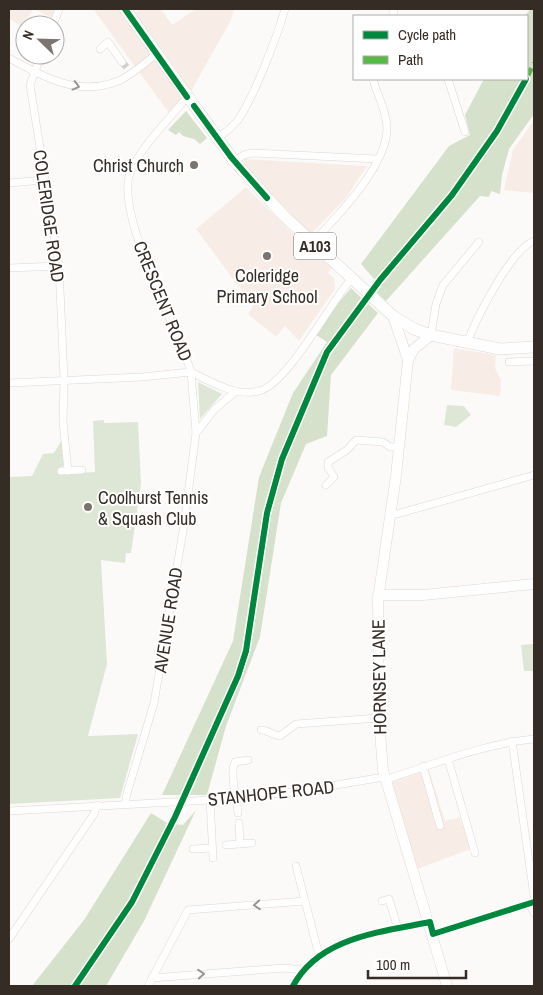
<svg xmlns="http://www.w3.org/2000/svg" width="543" height="995" font-family="'Archivo Narrow',sans-serif">
  <rect width="100%" height="100%" fill="#fcfaf8"/>
  <g fill="#f8ede6">
    <path d="M9 9H55L52 18 34 9 21 26 9 19Z"/>
    <path d="M93 9H125L187 97 172 117Z"/>
    <path d="M141 9H161L172 25 196 9H234L231 20 191 91 135 13Z"/>
    <path d="M534 120V193L504 190 513 150Z"/>
    <path d="M244 160 245 159 367 166 346 198 311 234 280 203 244 164Z"/>
    <path d="M246 187 303 244 332 268 328 273 334 278 335 289 299 341 285 326 276 337 248 314 253 306 196 229Z"/>
    <path d="M454 348 496 355 495 368 501 380 500 396 451 390Z"/>
    <path d="M429 770 445 821 460 817 471 849 417 869 390 783Z"/>
  </g>
  <g fill="#dee7d5">
    <path d="M198 382 222 394 200 419Z"/>
    <path d="M447 405 464 406 471 415 456 427 444 425Z"/>
    <path d="M104 420V423L138 422 141 484 131 553H126L125 563 101 560 107 664 88 736 138 734 120 798 9 804V477L32 476 43 454 54 453 61 441 64 449V465L59 469 60 474 95 472 93 421Z"/>
    <path d="M533 644 534 671H524L521 645Z"/>
  </g>
  <g fill="#d5e1ca">
    <path d="M530 9H534V114L509 149 502 175 500 194 491 191 489 197 480 196 386 301 370 286 375 280 361 264 449 146 470 135 465 115 484 79H527V16H525Z"/>
    <path d="M186 111 207 138 200 144 194 139 183 136 179 132 176 135 168 130Z"/>
    <path d="M351 288 378 313 331 375 327 436 306 444 281 503 260 637 226 726 207 795H162L233 641 259 477 293 393 327 342 313 333Z"/>
    <path d="M196 810 144 921 106 986H32L84 920 151 813 167 823 183 825Z"/>
  </g>
  <g fill="none" stroke-linecap="round" stroke-linejoin="round">
    <path stroke="#d4d1ce" stroke-width="7" stroke-dasharray="7 3.5" stroke-linecap="butt" d="M122 62 128 69"/>
    <defs>
      <g id="street">
        <path d="M393 16 394 9"/>
        <path d="M53 25 59 9"/>
        <path d="M100 49 108 42 122 62"/>
        <path d="M41 55 30 85 59 266 64 380 63 422 68 471"/>
        <path d="M9 58C43 77 79 97 118 81 132 75 145 63 156 54"/>
        <path d="M448 79 465 132"/>
        <path d="M187 97C171 117 138 150 130 173 115 215 177 325 191 372 211 382 236 397 259 391 286 385 329 306 348 283"/>
        <path d="M218 138C225 133 232 127 238 120 254 97 277 37 285 9"/>
        <path d="M234 161 244 155 252 153 377 159"/>
        <path d="M9 183 44 180"/>
        <path d="M312 243C337 217 388 165 387 127 386 109 377 95 373 79"/>
        <path d="M9 268 59 266"/>
        <path d="M431 335 436 304 443 285 479 242"/>
        <path d="M467 343C476 319 511 249 534 241"/>
        <path d="M509 362 534 361"/>
        <path d="M9 383 142 377 191 372 196 433 184 525 154 703 126 797V804"/>
        <path d="M196 433 214 410 236 391"/>
        <path d="M61 471 82 470"/>
        <path d="M326 485 334 477 328 467V462L347 450 356 440 383 442 390 447H399"/>
        <path d="M389 513 397 514 534 475"/>
        <path d="M261 730C268 730 272 735 280 736L296 724 379 718"/>
        <path d="M512 741 534 896"/>
        <path d="M448 759 475 853"/>
        <path d="M423 766 440 826"/>
        <path d="M384 780C433 765 482 744 534 739"/>
        <path d="M210 800 213 858"/>
        <path d="M9 811 210 800 294 792 384 777"/>
        <path d="M238 813C237 799 229 772 235 762L248 760"/>
        <path d="M239 823 240 844"/>
        <path d="M226 845 252 843"/>
        <path d="M193 849 212 848"/>
        <path d="M296 866 319 955"/>
        <path d="M382 901 389 899 398 929"/>
        <path d="M530 905 534 913"/>
        <path d="M433 934 534 902"/>
        <path d="M9 939 94 814 97 805"/>
        <path d="M152 978 284 968 302 970"/>
        <path d="M148 986 188 910 305 901"/>
        <path d="M293 986C319 937 381 932 430 922"/>
      </g>
      <g id="secondary">
        <path d="M393 316 408 360 396 476 378 599 379 718 383 770 447 986"/>
        <path d="M408 360 414 349 431 335"/>
        <path d="M378 595H423L534 584"/>
      </g>
      <path id="primary" d="M125 9 234 161 284 216 393 316 414 329 431 335 500 349 534 347"/>
    </defs>
    <use href="#street" stroke="#dcd7d2" stroke-width="8"/>
    <use href="#secondary" stroke="#dcd7d2" stroke-width="11"/>
    <use href="#primary" stroke="#dcd7d2" stroke-width="12"/>
    <use href="#street" stroke="#fffefe" stroke-width="7"/>
    <use href="#secondary" stroke="#fffefe" stroke-width="10"/>
    <use href="#primary" stroke="#fffefe" stroke-width="11"/>
    <g stroke="#58b947" stroke-width="5" stroke-dasharray="10 5" stroke-linecap="butt">
      <path d="M527 77 534 63"/>
      <path d="M176 167 181 173"/>
    </g>
    <defs>
      <g id="cycleway">
        <path d="M125 9 187 97"/>
        <path d="M194 106 231 157 267 198"/>
        <path d="M75 986 132 902 175 817 238 676 246 651 267 513 282 459 327 352 380 280 452 195 497 131 526 79"/>
        <path d="M293 986C319 937 381 932 430 922L433 934 534 902"/>
      </g>
    </defs>
    <use href="#cycleway" stroke="#fff" stroke-width="9"/>
    <use href="#cycleway" stroke="#00873e" stroke-width="6"/>
  </g>
  <defs><path id="oneway-chevron" d="M-2-3.5L2.5 0L-2 3.5" fill="none" stroke-width="1.6" stroke-linecap="round" stroke-linejoin="round" transform="scale(1.25)"/></defs>
  <g stroke="#9a9592">
    <use href="#oneway-chevron" transform="translate(76 86) rotate(15)"/>
    <use href="#oneway-chevron" transform="translate(257 905) rotate(176)"/>
    <use href="#oneway-chevron" transform="translate(201 974) rotate(-4)"/>
  </g>
  <g fill="#7b7470" stroke="#fff" stroke-width="2">
    <circle cx="194" cy="165" r="5"/>
    <circle cx="267" cy="256" r="5"/>
    <circle cx="88" cy="507" r="5"/>
  </g>
  <g text-anchor="middle" dominant-baseline="central" stroke-width="4" stroke-linejoin="round" paint-order="stroke">
    <rect fill="#fff" stroke="#726b67" stroke-width="1" x="294" y="232.5" width="42" height="27" rx="4"/>
    <g font-size="16" font-weight="bold" fill="#352c26">
      <text x="315" y="246">A103</text>
    </g>
    <g font-size="18" fill="#352c26" stroke="#fff" text-anchor="end">
      <text x="184" y="165">Christ Church</text>
      <text x="267" y="275" text-anchor="middle">Coleridge<tspan x="267" dy="21">Primary School</tspan></text>
      <text x="98" y="497" text-anchor="start">Coolhurst Tennis<tspan x="98" dy="21">&amp; Squash Club</tspan></text>
    </g>
    <g font-size="18" fill="#352c26" stroke="#fff">
      <text transform="translate(49 216) rotate(82)">COLERIDGE ROAD</text>
      <text transform="translate(163 301) rotate(68)">CRESCENT ROAD</text>
      <text transform="translate(168 620) rotate(-81)">AVENUE ROAD</text>
      <text transform="translate(379 677) rotate(-91)">HORNSEY LANE</text>
      <text transform="translate(271 793) rotate(-6)">STANHOPE ROAD</text>
    </g>
  </g>
  <rect width="543" height="995" fill="none" stroke="#352c26" stroke-width="20"/>
  <rect x="353" y="15" width="175" height="65" fill="#ffffff" stroke="#aeaba8"/>
  <rect x="363" y="31" width="25" height="8" fill="#00873e" stroke="#aeaba8"/>
  <text x="398" y="40" font-size="15" fill="#352c26">Cycle path</text>
  <rect x="363" y="56" width="25" height="8" fill="#58b947" stroke="#aeaba8"/>
  <text x="398" y="65" font-size="15" fill="#352c26">Path</text>
  <g transform="translate(40 40) rotate(293)"><circle r="24" fill="#ffffff" stroke="#aeaba8"/>
  <path d="M0-4L9 19L0 12L-9 19Z" fill="#7b7470"/>
  <text y="-8" font-size="14" font-weight="bold" text-anchor="middle" fill="#352c26">N</text>
  </g>
  <path d="M368 970v8h98v-8" fill="none" stroke="#352c26" stroke-width="2.5"/>
  <text x="376" y="970" font-size="15" fill="#352c26" stroke="#ffffff" stroke-width="4" paint-order="stroke">100 m</text>
</svg>
